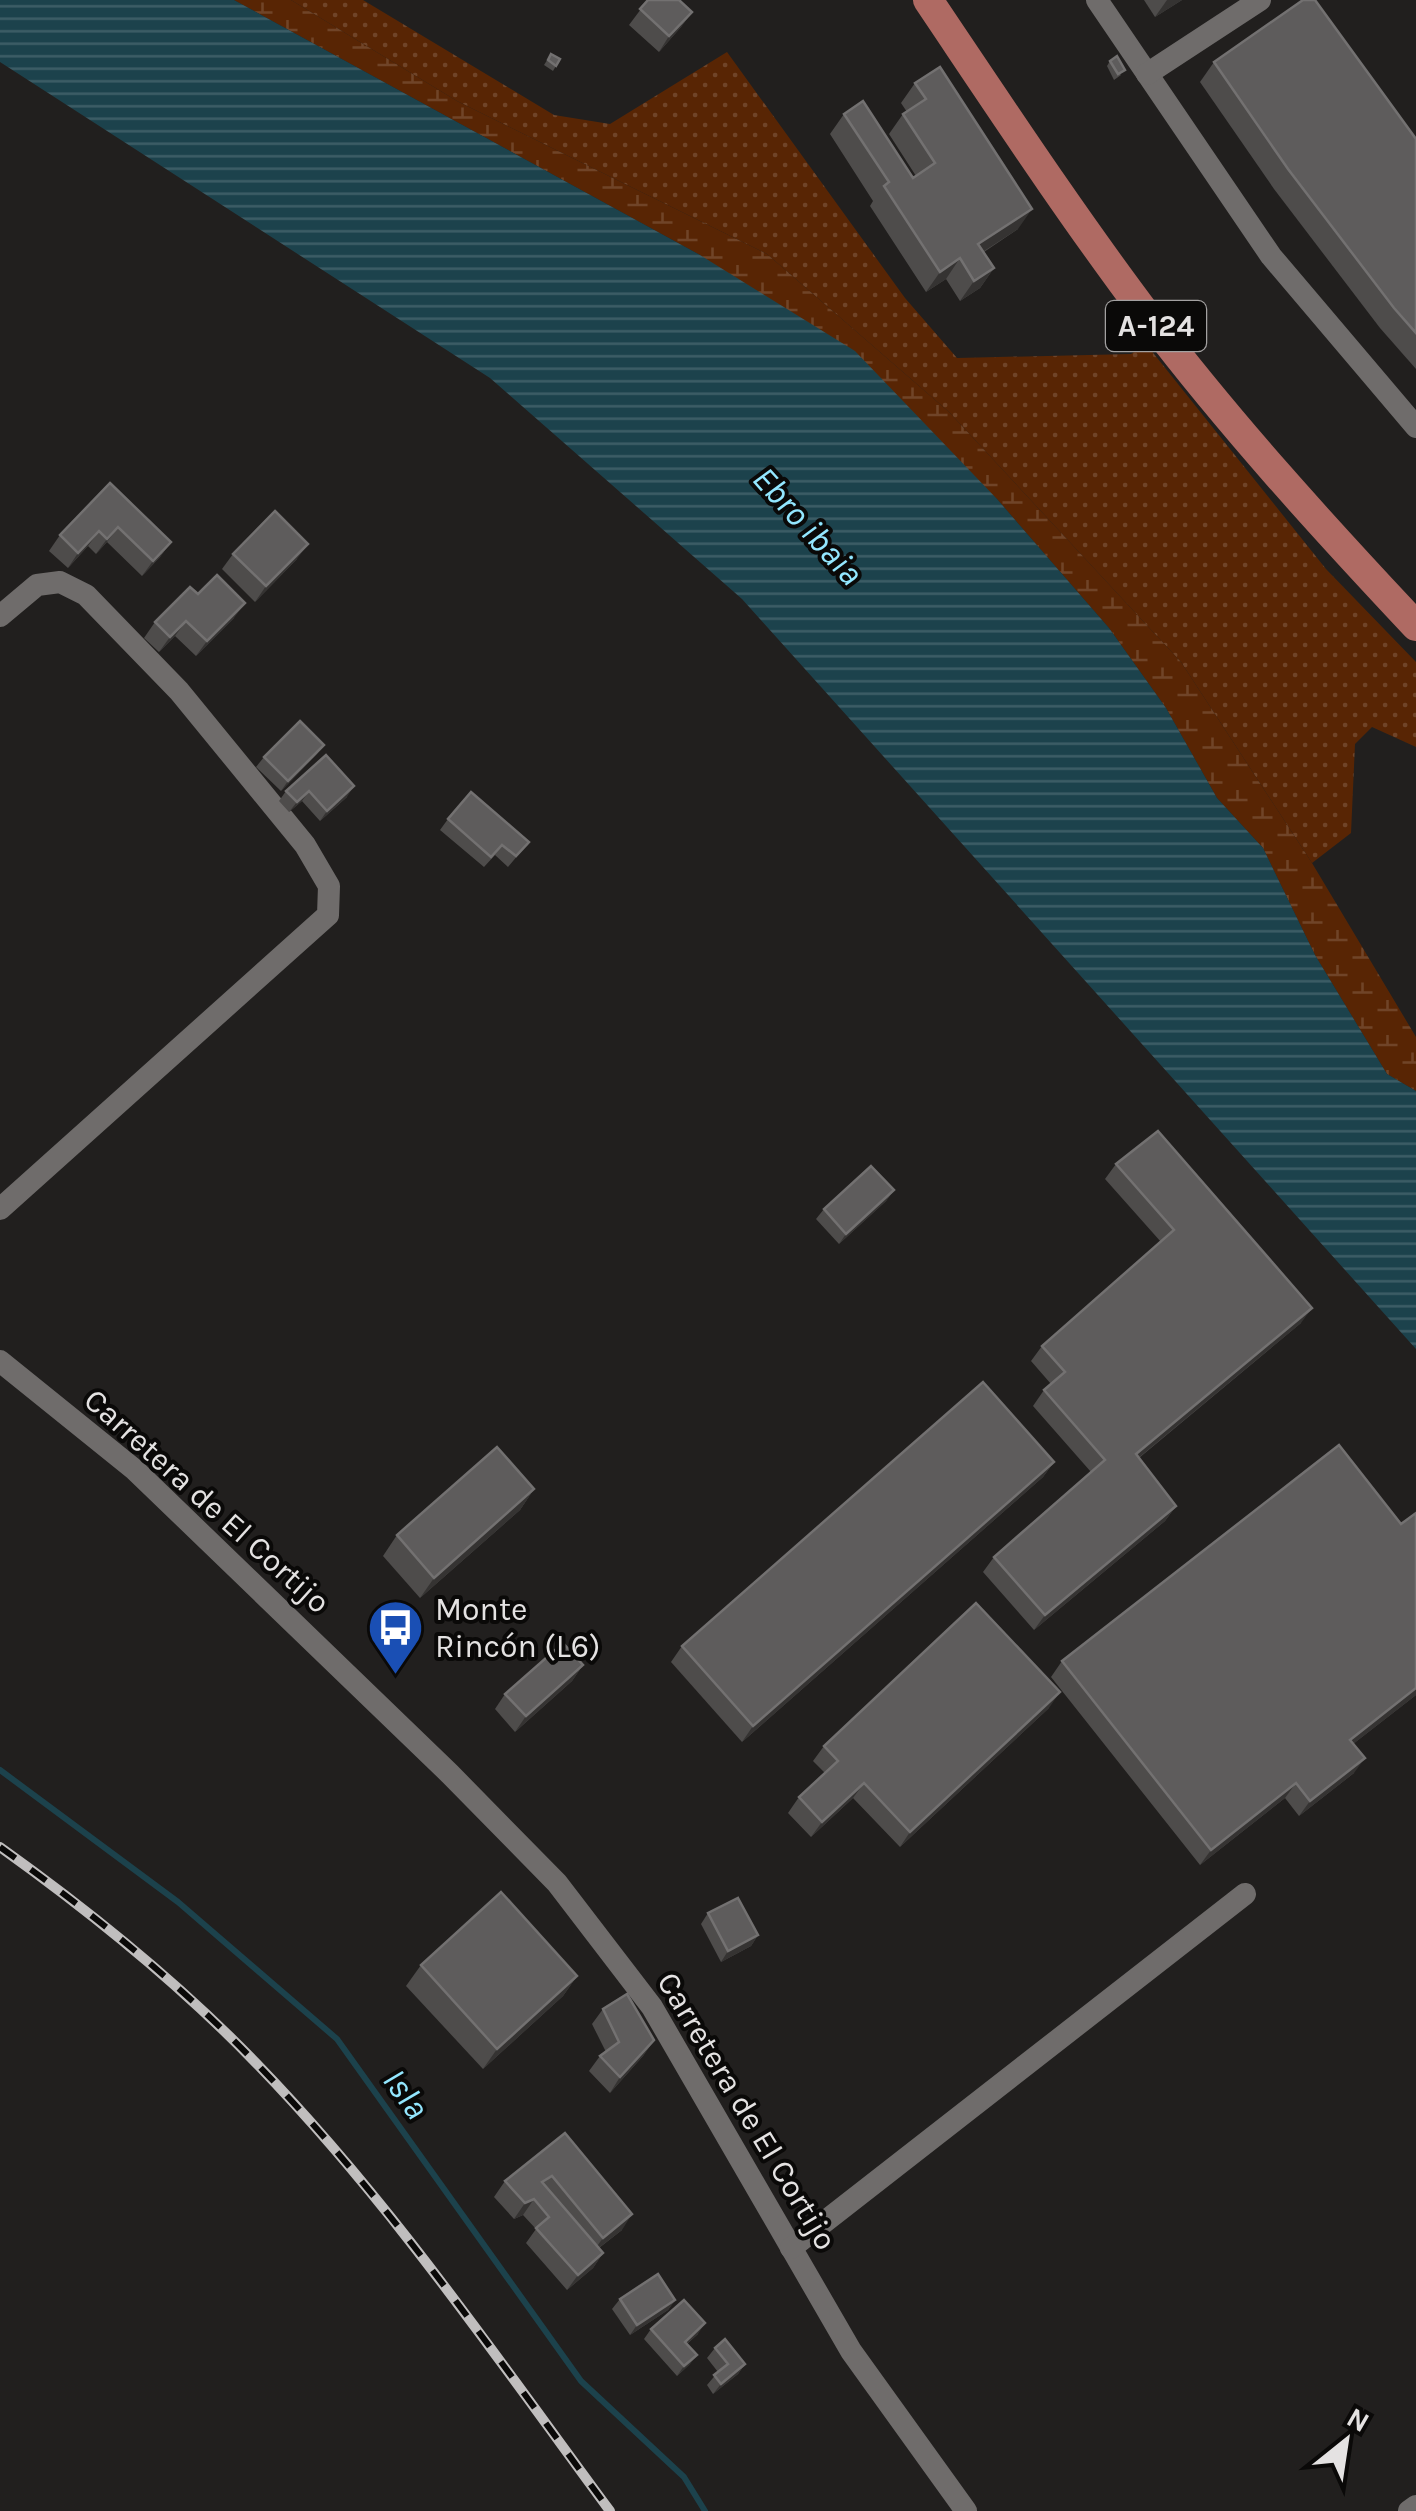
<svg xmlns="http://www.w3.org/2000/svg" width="1416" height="2511" font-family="Karla,sans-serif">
  <defs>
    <pattern id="grass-dots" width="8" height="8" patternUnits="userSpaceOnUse" patternTransform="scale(2.5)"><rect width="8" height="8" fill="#582504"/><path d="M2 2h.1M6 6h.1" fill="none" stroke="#704428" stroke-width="1.8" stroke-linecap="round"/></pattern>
    <pattern id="wetland-marsh" width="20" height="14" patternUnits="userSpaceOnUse" patternTransform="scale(2.5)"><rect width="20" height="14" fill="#582504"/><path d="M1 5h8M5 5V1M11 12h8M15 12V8" fill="none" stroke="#704428"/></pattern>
    <pattern id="water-rules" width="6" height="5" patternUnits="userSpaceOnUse" patternTransform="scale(2.5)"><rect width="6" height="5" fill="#1c424c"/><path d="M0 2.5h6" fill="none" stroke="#3d5d66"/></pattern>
  </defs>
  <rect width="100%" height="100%" fill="#211f1e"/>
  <path fill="url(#grass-dots)" d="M291 0H363L554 115 610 124 727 52 905 298 957 358 1131 354 1146 344 1326 569 1416 662V747L1372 727 1355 744 1351 833 1312 863 1181 662 949 412 767 254 457 101Z"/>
  <path fill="url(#wetland-marsh)" d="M234 0H291L457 101 767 254 949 412 1181 662 1312 863 1416 1037V1091L1387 1074 1315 955 1263 848 1217 798 1166 708 1109 628 997 499 700 255Z"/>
  <path fill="url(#water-rules)" d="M0 0H234L700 255 855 351 997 499 1109 628 1166 708 1217 798 1263 848 1315 955 1387 1074 1416 1091V1349L742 599 490 378 0 62Z"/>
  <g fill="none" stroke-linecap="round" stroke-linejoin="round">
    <path stroke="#1c424c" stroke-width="6" d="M0 1770 178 1902 337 2039 581 2381 684 2477 705 2511"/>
    <g stroke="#6f6c6b" stroke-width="22">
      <path d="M1097 0 1271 256 1416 427"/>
      <path d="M1147 74 1260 0"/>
      <path d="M0 616 37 585 60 582 86 595 179 691 305 845 329 886 328 915 0 1209"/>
      <path d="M0 1361 135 1470 450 1774 557 1883 652 2007 851 2351 966 2511"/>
      <path d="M791 2248 1245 1894"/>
      <path d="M1409 2511 1416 2506"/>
    </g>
    <path stroke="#af6a63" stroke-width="30" d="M928 0C1000 107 1071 215 1148 317 1231 426 1323 527 1416 626"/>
    <defs>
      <path id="rail" d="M0 1847C91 1912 179 1983 256 2063 389 2200 497 2358 610 2511"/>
    </defs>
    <use href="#rail" stroke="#c0bebe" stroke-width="10"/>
    <use href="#rail" stroke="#0a0908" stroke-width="6" stroke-dasharray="19" stroke-linecap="butt"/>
  </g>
  <g fill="#4e4c4b">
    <path d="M646 0H679L692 12 681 27 659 52 629 25 647 1Z"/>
    <path d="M1144 0H1182L1155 17Z"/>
    <path d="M551 54 560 59 553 71 544 65Z"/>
    <path d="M1110 61 1121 75 1114 80 1107 66Z"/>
    <path d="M1214 62 1416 139V369L1380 328 1274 189 1200 82Z"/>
    <path d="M915 83 1018 229 984 252 994 268 980 288 960 301 946 279 926 292 870 206 873 201 830 134 844 114 913 178 916 176 889 134 903 114 907 112 901 103Z"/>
    <path d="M110 483 171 542 160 557 142 576 107 542 96 554 88 546 68 568 49 551 60 535Z"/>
    <path d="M233 554 297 559 255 602 222 569Z"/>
    <path d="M198 594 234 618 196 656 175 636 159 652 144 638 155 622Z"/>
    <path d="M324 745 316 755 281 791 256 767 264 757Z"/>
    <path d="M326 755 347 797 320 821 302 801 289 812 279 801 286 791Z"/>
    <path d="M448 819 529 842 508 867 495 855 484 867 440 830Z"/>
    <path d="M1116 1164 1301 1323 1139 1458 1176 1506 1165 1521 1034 1630 983 1572 994 1557 1091 1472 1033 1406 1044 1390 1051 1384 1031 1361 1042 1346 1161 1242 1105 1179Z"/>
    <path d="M894 1190 886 1201 839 1244 816 1219 824 1209Z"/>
    <path d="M1054 1462 1043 1477 742 1742 671 1662 682 1646Z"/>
    <path d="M534 1489 520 1510 420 1598 383 1556 397 1535Z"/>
    <path d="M1401 1524 1416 1695 1353 1744 1354 1773 1299 1816 1285 1798 1200 1865 1051 1677 1062 1661Z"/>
    <path d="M583 1665 572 1681 515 1732 495 1709 505 1694Z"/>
    <path d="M1049 1708 900 1847 853 1798 811 1837 788 1813 799 1797 825 1773 813 1761 824 1746Z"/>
    <path d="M708 1913 758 1935 751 1946 721 1962 701 1924Z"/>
    <path d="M421 1965 577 1976 563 1996 483 2069 406 1986Z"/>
    <path d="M603 2009 654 2040 643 2056 610 2093 589 2071 600 2056 606 2052 592 2024Z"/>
    <path d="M565 2133 622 2230 599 2248 603 2253 593 2268 567 2290 526 2243 536 2229 523 2215 514 2219 494 2197 505 2181Z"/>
    <path d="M620 2299 675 2300 668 2310 630 2335 612 2309Z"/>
    <path d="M651 2329 698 2334 687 2344 697 2355 689 2365 677 2376 644 2339Z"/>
    <path d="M715 2348 745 2364 738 2374 713 2394 707 2385 718 2372 707 2358Z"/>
  </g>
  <g fill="#353332">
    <path d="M1167 0H1182L1155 17Z"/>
    <path d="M692 12 681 27 659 52 669 36Z"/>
    <path d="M1032 209 1018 229 964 264 978 244Z"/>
    <path d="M960 258 946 279 926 292 940 272Z"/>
    <path d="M994 268 980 288 960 301 974 281Z"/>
    <path d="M118 527 107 542 96 554 107 539Z"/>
    <path d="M99 531 88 546 68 568 78 553Z"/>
    <path d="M171 542 160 557 142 576 153 561Z"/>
    <path d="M308 544 297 559 255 602 266 586Z"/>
    <path d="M245 603 234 618 196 656 207 641Z"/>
    <path d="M186 621 175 636 159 652 170 637Z"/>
    <path d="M324 745 316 755 281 791 288 781Z"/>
    <path d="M354 786 347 797 320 821 327 811Z"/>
    <path d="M309 791 302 801 289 812 297 802Z"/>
    <path d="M894 1190 886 1201 839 1244 846 1234Z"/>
    <path d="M1312 1308 1301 1323 1125 1469 1136 1454Z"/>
    <path d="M1054 1462 1043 1477 742 1742 753 1726Z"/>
    <path d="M534 1489 520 1510 420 1598 434 1578Z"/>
    <path d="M1176 1506 1165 1521 1034 1630 1045 1615Z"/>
    <path d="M583 1665 572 1681 515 1732 526 1716Z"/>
    <path d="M1416 1688V1695L1339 1755 1350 1740Z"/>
    <path d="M1060 1692 1049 1708 900 1847 910 1832Z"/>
    <path d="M1365 1758 1354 1773 1299 1816 1310 1801Z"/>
    <path d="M864 1783 853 1798 811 1837 822 1822Z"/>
    <path d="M1296 1783 1285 1798 1200 1865 1211 1850Z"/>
    <path d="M758 1935 751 1946 721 1962 728 1951Z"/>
    <path d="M577 1976 563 1996 483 2069 497 2049Z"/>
    <path d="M654 2040 643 2056 610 2093 620 2077Z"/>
    <path d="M534 2199 523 2215 514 2219 525 2203Z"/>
    <path d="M632 2214 622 2230 592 2253 603 2238Z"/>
    <path d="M603 2253 593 2268 567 2290 578 2275Z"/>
    <path d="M675 2300 668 2310 630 2335 637 2325Z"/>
    <path d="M705 2323 698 2334 677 2352 685 2342Z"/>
    <path d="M697 2355 689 2365 677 2376 684 2366Z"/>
    <path d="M745 2364 738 2374 713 2394 721 2384Z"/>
  </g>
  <g fill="#5e5c5c" stroke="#737171" stroke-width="2.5">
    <path d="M648 0H679L692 12 669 36 640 9Z"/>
    <path d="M1303 0H1315L1416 139V333L1394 308 1288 169 1214 62Z"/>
    <path d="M551 54 560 59 556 66 548 60Z"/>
    <path d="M1117 56 1125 70 1118 74 1110 61Z"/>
    <path d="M940 67 1032 209 978 244 994 268 974 281 960 258 940 272 884 186 889 182 844 114 863 101 913 178 935 163 903 114 926 99 915 83Z"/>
    <path d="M110 483 171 542 153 561 118 527 107 539 99 531 78 553 60 535Z"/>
    <path d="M275 511 308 544 266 586 233 554Z"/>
    <path d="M217 575 245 603 207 641 186 621 170 637 155 622 190 587 198 594Z"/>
    <path d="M300 721 324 745 288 781 264 757Z"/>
    <path d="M326 755 354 786 327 811 309 791 297 802 286 791Z"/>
    <path d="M471 792 529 842 516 856 502 845 491 857 448 819Z"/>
    <path d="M1158 1131 1312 1308 1136 1454 1176 1506 1045 1615 994 1557 1105 1460 1044 1390 1065 1372 1042 1346 1174 1230 1116 1164Z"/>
    <path d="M871 1166 894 1190 846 1234 824 1209Z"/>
    <path d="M983 1382 1054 1462 753 1726 682 1646Z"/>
    <path d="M1339 1445 1401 1524 1416 1513V1688L1350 1740 1365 1758 1310 1801 1296 1783 1211 1850 1062 1661Z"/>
    <path d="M497 1447 534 1489 434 1578 397 1535Z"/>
    <path d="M976 1603 1060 1692 910 1832 864 1783 822 1822 799 1797 838 1761 824 1746Z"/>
    <path d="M563 1643 583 1665 526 1716 505 1694Z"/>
    <path d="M501 1892 577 1976 497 2049 421 1965Z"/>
    <path d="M738 1898 758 1935 728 1951 708 1913Z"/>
    <path d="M627 1994 654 2040 620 2077 600 2056 619 2042 603 2009Z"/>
    <path d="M565 2133 632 2214 603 2238 552 2176 542 2182 603 2253 578 2275 536 2228 549 2217 534 2199 525 2203 505 2181Z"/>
    <path d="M658 2274 675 2300 637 2325 620 2299Z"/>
    <path d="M684 2300 705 2323 685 2342 697 2355 684 2366 651 2329Z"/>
    <path d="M725 2339 745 2364 721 2384 714 2375 728 2364 715 2348Z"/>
  </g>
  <defs>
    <symbol id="bus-pin" viewBox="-11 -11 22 30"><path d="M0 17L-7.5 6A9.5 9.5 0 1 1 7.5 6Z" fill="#1a4fb4" stroke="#0a0908"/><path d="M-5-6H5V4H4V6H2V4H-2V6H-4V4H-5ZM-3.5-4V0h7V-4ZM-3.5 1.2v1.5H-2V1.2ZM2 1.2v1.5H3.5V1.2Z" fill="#fff"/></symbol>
  </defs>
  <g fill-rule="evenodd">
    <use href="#bus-pin" x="364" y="1596" width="63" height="86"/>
  </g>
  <g text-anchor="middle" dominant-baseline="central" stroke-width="8" stroke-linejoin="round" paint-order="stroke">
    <rect fill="#0a0908" stroke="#a3a1a1" stroke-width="2.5" x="1106" y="301" width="100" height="50" rx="8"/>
    <g font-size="30" font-weight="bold" fill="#e4e2e2">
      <text x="1156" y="326">A-124</text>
    </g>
    <g font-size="32" fill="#e4e2e2" stroke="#0a0908">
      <text transform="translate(207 1501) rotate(42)">Carretera de El Cortijo</text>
      <text transform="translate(747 2111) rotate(59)">Carretera de El Cortijo</text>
    </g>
    <g font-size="32" fill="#e4e2e2" stroke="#0a0908" text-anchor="start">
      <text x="435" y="1609">Monte<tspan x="435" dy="37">Rincón (L6)</tspan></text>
    </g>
    <g font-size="35" font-style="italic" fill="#93e7ff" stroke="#0a0908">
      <text transform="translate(808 526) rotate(48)">Ebro ibaia</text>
      <text transform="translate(406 2094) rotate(54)">Isla</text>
    </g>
  </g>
  <g transform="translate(1346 2441) rotate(30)" stroke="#0a0908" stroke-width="8" paint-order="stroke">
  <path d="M0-8L18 38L0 25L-18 38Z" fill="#e4e2e2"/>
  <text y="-15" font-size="28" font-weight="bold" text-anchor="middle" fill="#e4e2e2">N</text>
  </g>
</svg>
